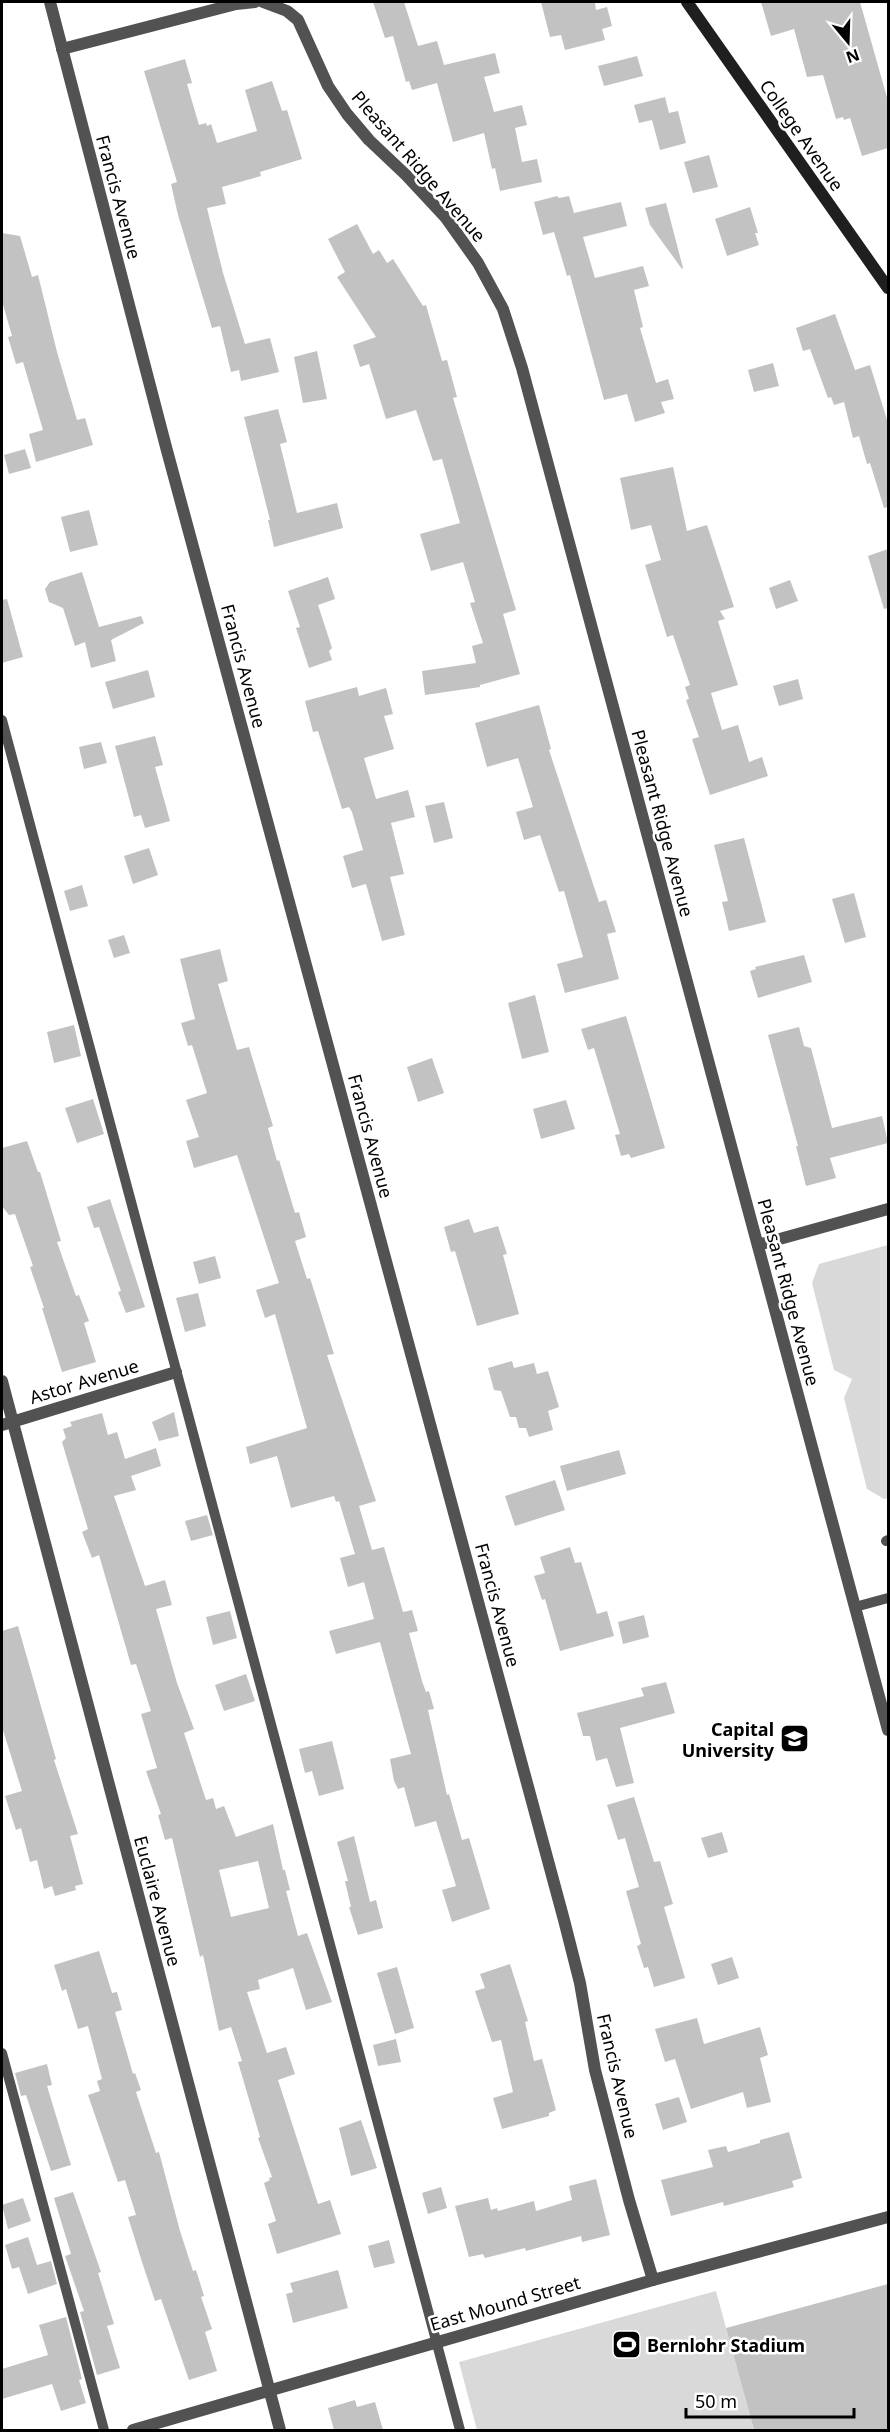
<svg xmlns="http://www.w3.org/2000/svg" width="890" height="2432" font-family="'Noto Sans',sans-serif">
  <rect width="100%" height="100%" fill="#fff"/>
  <g fill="#d9d9d9">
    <path d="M888 1245V1498L884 1499 867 1489 844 1398 852 1379 834 1370 812 1283 819 1264Z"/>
    <path d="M716 2291 754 2430H477L459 2362Z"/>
  </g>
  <g fill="#c2c2c2" fill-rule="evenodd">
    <path d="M373 2H404L418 46 437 41 444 65 495 53 500 73 484 77 494 112 522 105 527 125 515 128 522 162 537 159 542 182 500 191 495 168 492 169 484 133 453 142 437 83 412 90 409 81 406 82 393 36 385 38Z"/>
    <path d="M541 2H595L596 10 607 7 612 26 602 29 605 40 565 50 561 35 550 37Z"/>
    <path d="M761 2H860L888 101V148L862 156 850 118 844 120 843 117 836 119 823 75 807 77 794 29 771 36Z"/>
    <path d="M637 56 643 76 604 86 598 66Z"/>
    <path d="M185 59 192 83 187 84 199 125 206 123 207 126 211 124 217 143 257 131 245 90 272 81 282 111 287 110 302 159 260 172 261 176 222 187 226 204 207 208 223 273 245 344 270 338 279 372 241 381 239 370 231 372 220 326 212 328 178 215 171 184 177 182 144 71Z"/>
    <path d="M665 97 669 113 678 111 686 143 660 150 652 120 639 123 634 105Z"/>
    <path d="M709 155 718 187 693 193 684 162Z"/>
    <path d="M557 196 559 198 569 196 574 213 621 202 627 226 583 237 595 278 643 266 649 286 634 290 643 327 640 328 656 383 668 379 674 399 661 402 665 413 635 422 627 394 604 400 570 275 567 276 554 232 543 235 534 202Z"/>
    <path d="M666 203 683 268 682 269 650 225 645 208Z"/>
    <path d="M750 207 758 233H755L759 245 727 256 715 219Z"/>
    <path d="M357 224 373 254 379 250 387 263 393 259 423 306 426 305 442 361 447 360 457 397 453 398 516 610 503 614 520 674 480 685V687L425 695 422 671 476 663 472 646 483 643 470 603 475 602 463 562 431 571 420 534 460 523 442 459 433 461 416 410 386 419 369 364 360 367 353 345 376 337 337 277 345 272 328 239Z"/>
    <path d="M2 233 20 236 32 277 38 275 57 352 77 420 85 418 93 445 36 462 29 434 43 430 23 362 16 364 8 337 12 336 2 301Z"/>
    <path d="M835 314 855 370 870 365 888 423V507L884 508 870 463 867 464 859 436 853 438 844 402 834 405 831 397 828 398 810 349 803 351 796 328Z"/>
    <path d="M317 351 327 399 303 403 294 357Z"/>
    <path d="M773 363 779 386 754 392 748 370Z"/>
    <path d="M278 409 287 442 280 444 297 513 337 503 343 528 274 547 268 520H270L244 417Z"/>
    <path d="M25 449 31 468 9 474 4 455Z"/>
    <path d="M673 467 687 531 707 525 734 607 720 611 725 619 718 621 738 685 711 693 722 730 738 725 749 762 762 757 768 776 710 795 692 739 699 737 686 700 689 699 685 687 690 685 673 635 667 637 645 565 661 560 651 525 631 530 620 478Z"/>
    <path d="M89 510 98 545 70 552 61 517Z"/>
    <path d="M888 549V608L884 609 868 556Z"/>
    <path d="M82 572 99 627 141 616 144 623 111 640 116 661 91 668 85 642 75 646 63 608 49 602 45 589 50 582Z"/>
    <path d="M328 577 335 599 318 605 332 648 329 651 332 660 309 668 296 628 300 627 288 591Z"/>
    <path d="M790 580 798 601 776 609 769 588Z"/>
    <path d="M7 599 23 657 2 663V600Z"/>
    <path d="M148 670 155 697 113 709 105 682Z"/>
    <path d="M798 679 803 699 779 706 773 686Z"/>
    <path d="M357 687 359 696 386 688 393 714 384 716 394 749 364 758 376 799 408 790 415 817 391 823 404 874 390 877 405 935 382 941 366 884 352 888 343 856 363 850 352 812 349 807 342 809 318 731 313 732 305 701Z"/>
    <path d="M539 705 551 749 549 750 599 902 606 900 616 932 607 934 619 979 565 993 557 964 583 957 564 891 559 892 540 835 524 840 516 812 533 807 518 758 487 767 475 723Z"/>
    <path d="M155 736 163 765 155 767 170 821 145 828 141 815 134 817 115 746Z"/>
    <path d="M101 742 107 763 84 769 79 747Z"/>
    <path d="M444 802 453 838 434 843 425 806Z"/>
    <path d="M744 838 766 922 729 931 722 902 728 901 714 845Z"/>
    <path d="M149 848 158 875 133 884 124 856Z"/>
    <path d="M82 885 88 906 70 911 64 891Z"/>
    <path d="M854 893 866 937 845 943 832 899Z"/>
    <path d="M124 935 130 953 114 958 108 940Z"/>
    <path d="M220 949 228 981 218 984 237 1050 249 1047 273 1126 268 1128 277 1161 279 1160 295 1213 299 1212 306 1237 295 1241 307 1279 310 1278 334 1354 327 1355 376 1501 359 1506 372 1550 384 1547 403 1612 412 1610 418 1631 409 1633 422 1681 426 1692 429 1691 434 1709 428 1710 447 1795 449 1794 462 1840 469 1838 490 1909 452 1922 442 1890 456 1886 436 1821 415 1827 404 1787 398 1789 394 1781 390 1759 411 1754 380 1642 336 1654 329 1631 374 1619 364 1582 348 1587 340 1558 355 1554 339 1501 336 1502 334 1496 291 1508 277 1456 250 1464 246 1447 307 1428 275 1314 265 1318 256 1290 279 1283 237 1155 194 1168 186 1141 199 1137 186 1100 207 1093 192 1045 188 1046 181 1023 195 1019 180 959Z"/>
    <path d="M804 955 812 982 758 998 750 971 756 969 755 967Z"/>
    <path d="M535 995 549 1052 522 1059 508 1003Z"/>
    <path d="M626 1016 665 1148 631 1158 629 1154 621 1156 615 1135 620 1134 594 1048 588 1050 581 1029Z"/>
    <path d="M74 1025 81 1056 54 1063 47 1032Z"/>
    <path d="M799 1027 804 1046 811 1048 832 1128 882 1116 888 1143 830 1158 836 1178 806 1186 796 1146H798L768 1035Z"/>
    <path d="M432 1058 444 1093 418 1102 407 1067Z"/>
    <path d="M93 1099 104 1134 77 1143 65 1108Z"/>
    <path d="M566 1100 575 1129 541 1139 533 1109Z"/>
    <path d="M27 1141 38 1172H40L61 1241 57 1242 76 1296 79 1295 89 1321 84 1323 96 1362 62 1372 42 1308H44L30 1267 33 1266 15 1214 9 1215 2 1206V1148Z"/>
    <path d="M110 1199 145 1307 126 1313 118 1292 121 1291 99 1227 94 1228 87 1207Z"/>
    <path d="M469 1219 474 1233 498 1226 507 1254 503 1255 519 1314 477 1326 455 1251 451 1252 444 1227Z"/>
    <path d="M215 1256 221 1278 199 1284 193 1262Z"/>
    <path d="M198 1293 206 1326 185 1332 176 1298Z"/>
    <path d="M512 1361 514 1368 534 1363 537 1374 548 1371 559 1407 548 1411 553 1430 529 1437 526 1428H519L516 1417H510L501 1391 494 1390 488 1368Z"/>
    <path d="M174 1412 179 1436 159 1441 152 1422Z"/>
    <path d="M102 1413 108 1435 117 1432 125 1459 156 1448 161 1466 131 1476 136 1490 114 1496 145 1586 165 1580 172 1605 156 1609 177 1683 194 1729 184 1733 206 1800 213 1798 216 1809 224 1806 236 1837 273 1824 283 1870H285L290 1890 286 1891 298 1936 307 1933 332 2002 306 2010 293 1968 258 1980 260 1989 247 1992 267 2053 286 2047 295 2074 278 2080 318 2204 330 2200 341 2234 277 2254 268 2224 276 2221 264 2183 270 2180 269 2178 272 2177 258 2138 260 2137 238 2062 242 2061 231 2027 219 2031 203 1955 200 1957 172 1838 165 1840 158 1815 161 1814 146 1771 157 1768 141 1714 151 1711 136 1664 131 1665 99 1555 92 1558 82 1532 88 1529 62 1442 66 1438 63 1429 72 1426 70 1422ZM258 1861 269 1908 231 1917 219 1870Z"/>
    <path d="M619 1450 626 1474 567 1491 560 1466Z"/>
    <path d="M555 1480 565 1510 515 1526 505 1496Z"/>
    <path d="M207 1515 213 1535 191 1541 185 1521Z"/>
    <path d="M570 1547 575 1563 581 1562 597 1614 607 1611 614 1636 560 1651 545 1599 542 1600 534 1576 545 1573 540 1557Z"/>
    <path d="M230 1611 237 1638 213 1645 206 1617Z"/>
    <path d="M644 1615 649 1637 623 1644 618 1622Z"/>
    <path d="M18 1626 56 1759 54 1760 78 1834 70 1836 83 1884 75 1886 76 1890 55 1896 52 1886 44 1889 37 1860 30 1862 21 1828 16 1830 5 1796 22 1791 2 1727V1631Z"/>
    <path d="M246 1674 255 1701 224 1711 215 1685Z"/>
    <path d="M666 1682 675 1713 620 1728 634 1783 616 1787 607 1758 596 1761 590 1736H583L577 1713 644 1696 641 1688Z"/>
    <path d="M332 1741 344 1789 319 1796 312 1771 305 1773 299 1749Z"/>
    <path d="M634 1797 654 1862 660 1861 673 1904 664 1907 685 1978 654 1987 648 1967 644 1968 637 1946 641 1944 626 1891 639 1887 625 1838 618 1840 607 1805Z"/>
    <path d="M722 1832 728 1852 708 1858 701 1838Z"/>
    <path d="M354 1836 370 1902 376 1900 383 1928 358 1935 349 1907H351L345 1881H348L337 1842Z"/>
    <path d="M99 1951 112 1993 117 1992 122 2010 115 2012 133 2074 135 2073 141 2090 136 2092 156 2153 159 2152 180 2231 193 2271 196 2270 204 2296 201 2297 212 2329 205 2332 217 2371 189 2380 161 2299 155 2301 142 2262 128 2217 136 2215 125 2180 118 2182 88 2095 100 2091 97 2081 102 2079 88 2026 78 2029 66 1989 62 1991 54 1965Z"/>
    <path d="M732 1957 739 1978 718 1985 711 1964Z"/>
    <path d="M510 1964 528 2021 525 2022 534 2061 542 2059 556 2110 549 2113V2116L502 2129 493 2098 513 2092 501 2040 492 2042 475 1991 485 1988 480 1974Z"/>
    <path d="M397 1967 414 2028 395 2034 377 1973Z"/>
    <path d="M697 2018 704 2044 760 2027 768 2055 760 2058 771 2102 747 2108 743 2092 691 2109 675 2059 665 2062 655 2029Z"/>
    <path d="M396 2039 401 2062 378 2066 373 2045Z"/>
    <path d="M47 2064 52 2085 47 2086 71 2165 51 2171 26 2095 21 2096 15 2073Z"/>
    <path d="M679 2097 687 2122 663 2130 655 2104Z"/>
    <path d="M361 2120 377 2168 351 2176 339 2128Z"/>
    <path d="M789 2132 802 2178 792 2181 794 2187 724 2206 723 2202 671 2216 661 2180 713 2167 708 2150 726 2146 728 2152 760 2143V2140Z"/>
    <path d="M596 2179 610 2235 582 2242 581 2236 526 2251 525 2248 485 2258 483 2254 469 2257 455 2206 488 2198 491 2210 497 2208 498 2211 534 2201 536 2211 572 2200 569 2186Z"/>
    <path d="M441 2187 447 2208 428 2214 422 2193Z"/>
    <path d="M73 2192 101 2272 98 2273 114 2324 107 2326 120 2368 97 2375 80 2312 84 2311 65 2256 71 2254 54 2198Z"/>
    <path d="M23 2198 31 2221 8 2229 2 2205Z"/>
    <path d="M28 2237 37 2265 51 2261 57 2284 28 2294 19 2267 12 2269 5 2245Z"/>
    <path d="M389 2240 395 2263 374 2268 368 2246Z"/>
    <path d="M338 2270 348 2308 293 2323 286 2294 293 2292 290 2283Z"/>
    <path d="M888 2284V2430H754L726 2328Z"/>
    <path d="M66 2317 82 2379 79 2380 86 2403 61 2411 52 2384 2 2399V2369L48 2355 39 2325Z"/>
    <path d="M355 2400 357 2407 375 2402 383 2430H334L328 2408Z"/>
  </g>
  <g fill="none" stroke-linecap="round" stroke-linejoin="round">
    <g stroke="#525252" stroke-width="10">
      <path d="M2 720 460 2430"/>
      <path d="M886 1541 888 1540"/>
      <path d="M855 1607 888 1598"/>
      <path d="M2 2053 104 2430"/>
    </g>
    <g stroke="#525252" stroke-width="12">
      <path d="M50 2 166 447 564 1920 580 1983 595 2070 629 2200 653 2280"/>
      <path d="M263 2 287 11 298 20 328 86 347 114 369 140 406 175 446 218 478 263 503 309 522 368 888 1730"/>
      <path d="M62 49 236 4 255 2"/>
      <path d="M758 1245 888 1209"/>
      <path d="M2 1381 280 2430"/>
      <path d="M2 1425 176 1372"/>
      <path d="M133 2430 653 2280 888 2217"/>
    </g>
    <path stroke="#1f1f1f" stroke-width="12" d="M687 2 888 288"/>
  </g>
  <defs>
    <symbol id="university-square" viewBox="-11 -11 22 22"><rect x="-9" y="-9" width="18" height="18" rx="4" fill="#000" stroke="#fff"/><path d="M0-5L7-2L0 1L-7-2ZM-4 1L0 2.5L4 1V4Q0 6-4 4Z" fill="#fff"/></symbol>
    <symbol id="stadium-square" viewBox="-11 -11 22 22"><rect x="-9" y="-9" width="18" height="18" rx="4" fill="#000" stroke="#fff"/><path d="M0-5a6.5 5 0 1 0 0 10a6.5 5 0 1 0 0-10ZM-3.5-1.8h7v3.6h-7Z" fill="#fff"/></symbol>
  </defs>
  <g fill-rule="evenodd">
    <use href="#university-square" x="778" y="1722" width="33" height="33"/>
    <use href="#stadium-square" x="610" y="2328" width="33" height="33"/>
  </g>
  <g text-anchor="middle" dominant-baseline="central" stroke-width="5" stroke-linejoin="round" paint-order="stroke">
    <g font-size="18" fill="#000" stroke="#fff">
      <text transform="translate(802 135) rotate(55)">College Avenue</text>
      <text transform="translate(419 166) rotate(49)">Pleasant Ridge Avenue</text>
      <text transform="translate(119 197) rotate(75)">Francis Avenue</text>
      <text transform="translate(244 666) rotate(75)">Francis Avenue</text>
      <text transform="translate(663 823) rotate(75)">Pleasant Ridge Avenue</text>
      <text transform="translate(371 1136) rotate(75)">Francis Avenue</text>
      <text transform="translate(789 1292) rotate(75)">Pleasant Ridge Avenue</text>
      <text transform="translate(84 1381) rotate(-17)">Astor Avenue</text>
      <text transform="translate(498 1605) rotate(75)">Francis Avenue</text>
      <text transform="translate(158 1901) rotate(75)">Euclaire Avenue</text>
      <text transform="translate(618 2076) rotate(77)">Francis Avenue</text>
      <text transform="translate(505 2303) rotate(-16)">East Mound Street</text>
    </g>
    <g font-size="18" font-weight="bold" fill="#000" stroke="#fff" text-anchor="end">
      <text x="774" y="1729">Capital<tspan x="774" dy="21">University</tspan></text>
      <text x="647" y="2345" text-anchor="start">Bernlohr Stadium</text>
    </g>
  </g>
  <rect width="890" height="2432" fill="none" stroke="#000000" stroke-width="6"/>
  <g transform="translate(848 42) rotate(161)" stroke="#ffffff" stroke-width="4.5" paint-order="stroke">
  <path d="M0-4.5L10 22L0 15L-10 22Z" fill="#000000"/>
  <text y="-9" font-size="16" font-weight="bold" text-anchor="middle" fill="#000000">N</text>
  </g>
  <path d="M686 2408v9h168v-9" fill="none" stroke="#000000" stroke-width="3"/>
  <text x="695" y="2408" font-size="18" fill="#000000" stroke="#ffffff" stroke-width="4.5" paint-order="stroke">50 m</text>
</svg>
